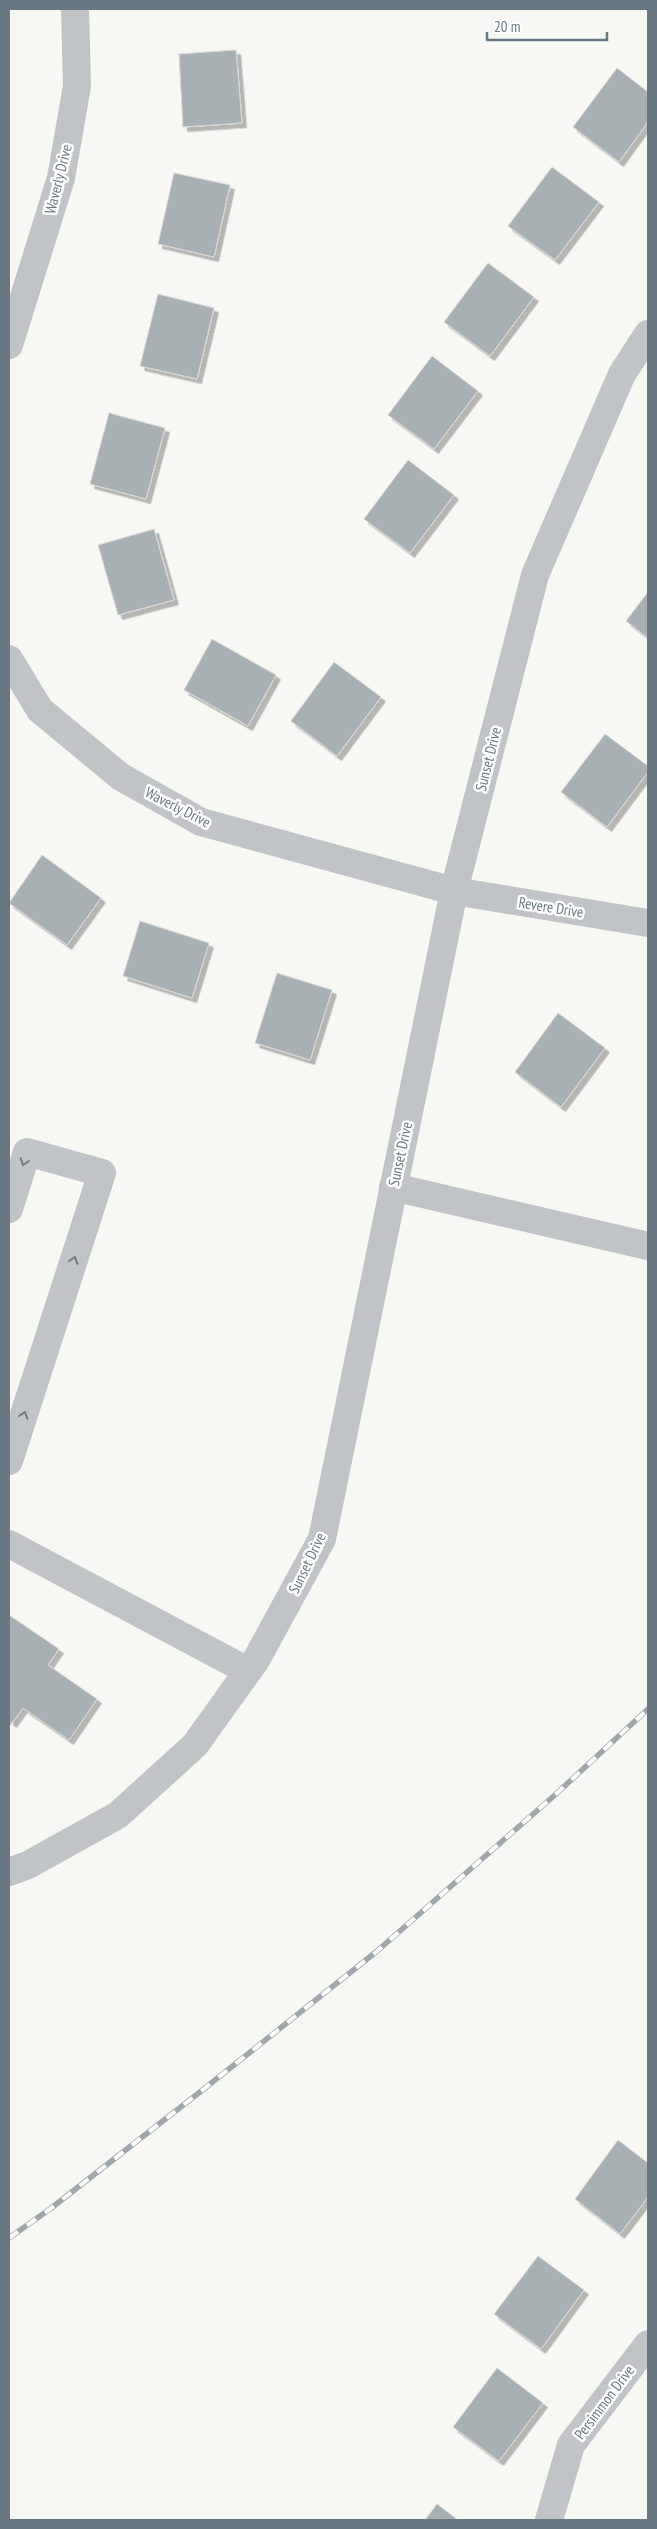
<svg xmlns="http://www.w3.org/2000/svg" width="657" height="2529" font-family="'PT Sans Narrow',sans-serif">
  <defs>
    <filter id="shadow"><feDropShadow dx="4.5" dy="4.5" stdDeviation="0" flood-color="#0004"/></filter>
  </defs>
  <rect width="100%" height="100%" fill="#f7f7f4"/>
  <g fill="#a8b0b4" stroke="#d8d8d7" filter="url(#shadow)">
    <path d="M236 50 242 123 183 127 179 54Z"/>
    <path d="M617 68 648 92V122L619 162 573 127Z"/>
    <path d="M552 167 599 202 555 260 508 226Z"/>
    <path d="M174 173 230 185 214 257 158 244Z"/>
    <path d="M488 263 534 297 490 356 444 322Z"/>
    <path d="M158 294 214 308 197 379 140 366Z"/>
    <path d="M432 356 478 391 434 449 388 415Z"/>
    <path d="M109 413 165 428 146 499 90 484Z"/>
    <path d="M408 460 454 495 410 553 364 519Z"/>
    <path d="M154 529 174 600 118 615 98 545Z"/>
    <path d="M648 592V638L626 621Z"/>
    <path d="M212 639 276 675 248 726 184 690Z"/>
    <path d="M334 662 381 697 337 756 291 721Z"/>
    <path d="M605 734 648 766V772L607 827 561 792Z"/>
    <path d="M42 855 101 898 67 945 9 903Z"/>
    <path d="M140 921 209 943 192 998 123 976Z"/>
    <path d="M277 973 332 990 310 1060 255 1043Z"/>
    <path d="M558 1013 605 1048 561 1107 515 1072Z"/>
    <path d="M9 1615 59 1649 48 1665 97 1699 69 1740 23 1708 12 1723 9 1721Z"/>
    <path d="M618 2140 648 2163V2197L620 2234 575 2199Z"/>
    <path d="M538 2256 584 2290 541 2349 494 2314Z"/>
    <path d="M497 2368 543 2403 499 2461 453 2427Z"/>
    <path d="M437 2504 458 2520H425Z"/>
  </g>
  <g fill="none" stroke-linecap="round" stroke-linejoin="round">
    <path stroke="#babdbf" stroke-width="3" stroke-dasharray="2.5 2.5" stroke-linecap="butt" d="M9 1723H12"/>
    <g stroke="#c0c4c7" stroke-width="28">
      <path d="M9 345 61 178 77 86 75 9"/>
      <path d="M9 659 40 710 121 777 201 822 454 891 648 923"/>
      <path d="M393 1187 648 1246"/>
      <path d="M9 1209 27 1152 102 1173 9 1461"/>
      <path d="M9 1544 248 1671"/>
      <path d="M9 1872 28 1865 118 1815 195 1745 256 1660 322 1539 454 891 535 575 622 374 648 334"/>
      <path d="M549 2520 571 2445 648 2344"/>
    </g>
    <defs>
      <path id="rail" d="M9 2238 50 2209 200 2092 376 1952 556 1794 648 1709"/>
    </defs>
    <use href="#rail" stroke="#a0a7ab" stroke-width="5.5"/>
    <use href="#rail" stroke="#fff" stroke-width="4" stroke-dasharray="11" stroke-linecap="butt"/>
  </g>
  <defs><path id="oneway-chevron" d="M-2-3.5L2.5 0L-2 3.5" fill="none" stroke-width="1.6" stroke-linecap="round" stroke-linejoin="round" transform="scale(1.25)"/></defs>
  <g stroke="#687983">
    <use href="#oneway-chevron" transform="translate(24 1162) rotate(108)"/>
    <use href="#oneway-chevron" transform="translate(74 1260) rotate(-72)"/>
    <use href="#oneway-chevron" transform="translate(24 1415) rotate(-72)"/>
  </g>
  <g text-anchor="middle" dominant-baseline="central" stroke-width="5" stroke-linejoin="round" paint-order="stroke">
    <g font-size="15" fill="#687983" stroke="#fff">
      <text transform="translate(58 179) rotate(-76)">Waverly Drive</text>
      <text transform="translate(488 759) rotate(-76)">Sunset Drive</text>
      <text transform="translate(178 807) rotate(27)">Waverly Drive</text>
      <text transform="translate(551 907) rotate(9)">Revere Drive</text>
      <text transform="translate(400 1154) rotate(-78)">Sunset Drive</text>
      <text transform="translate(307 1563) rotate(-64)">Sunset Drive</text>
      <text transform="translate(604 2402) rotate(-53)">Persimmon Drive</text>
    </g>
  </g>
  <rect width="657" height="2529" fill="none" stroke="#687983" stroke-width="20"/>
  <path d="M487 32v8h120v-8" fill="none" stroke="#687983" stroke-width="2.5"/>
  <text x="494" y="32" font-size="15" fill="#687983" stroke="#ffffff" stroke-width="4" paint-order="stroke">20 m</text>
</svg>
